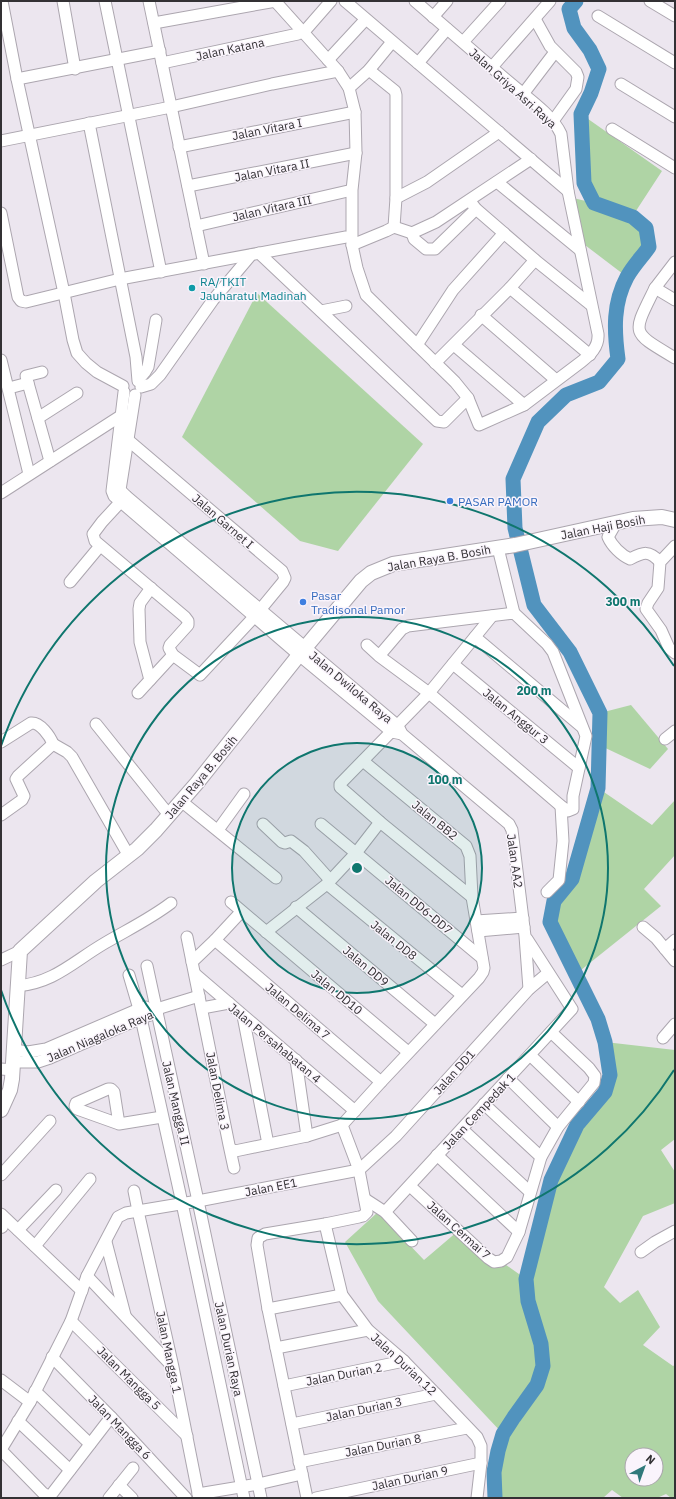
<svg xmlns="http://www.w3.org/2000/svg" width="676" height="1499" font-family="'IBM Plex Sans',sans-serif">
  <rect width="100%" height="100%" fill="#ece6ef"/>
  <g fill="#afd4a5" fill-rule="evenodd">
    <path d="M581 114 662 171 632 217 646 228 649 247 627 277 581 242 569 197 594 203 584 183Z"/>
    <path d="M257 293 423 444 338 551 300 541 182 437Z"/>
    <path d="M631 705 668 749 650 769 599 745 600 713Z"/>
    <path d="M598 788 652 825 675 800V855L644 889 661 906 576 974 550 922 554 901 572 879Z"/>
    <path d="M605 1042 675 1050V1139L661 1150 675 1172V1203L643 1216 604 1287 620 1303 638 1290 660 1327 643 1345 673 1366 675 1365V1498H671L666 1494 657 1498H623L612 1490 603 1498H495L494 1472 498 1451 503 1434 378 1301 345 1242 378 1212 424 1260 458 1231 526 1279 551 1180 577 1125 605 1092 610 1075ZM632 1455H656V1479H632Z"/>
  </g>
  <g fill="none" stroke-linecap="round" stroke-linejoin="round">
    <path stroke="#5193be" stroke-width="15" d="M495 1498 494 1472 498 1451 503 1434 514 1417 537 1385 543 1366 541 1344 528 1301 526 1279 551 1180 577 1125 605 1092 610 1075 605 1042 598 1019 550 922 554 901 572 879 598 788 600 713 570 652 534 605 515 528 513 479 538 422 566 395 599 382 618 359C614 330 613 303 627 277 633 266 642 257 649 247L646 228 633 217 594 203 584 183 581 114 591 93 599 69 590 50 574 28 569 9 576 1"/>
    <defs>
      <g id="minor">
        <path d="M2 1 17 79 64 293 73 340 77 353 86 363 97 372 123 386"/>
        <path d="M63 1 75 69"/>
        <path d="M105 1 161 272"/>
        <path d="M149 1 204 264"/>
        <path d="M275 1 338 71 349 88 355 112 356 153 352 190V245L357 268 366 295 455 382 468 398 479 425 524 405 581 362C590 355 599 347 598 334L568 191 561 134C552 114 526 97 510 83 478 55 446 28 415 1"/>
        <path d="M345 1 568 191"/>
        <path d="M650 1 675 16"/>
        <path d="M598 16 675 63"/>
        <path d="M433 17 447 1"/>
        <path d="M535 19 550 46 576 72 578 77 576 89 553 121"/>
        <path d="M154 23 276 1"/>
        <path d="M303 33 331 1"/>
        <path d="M463 42 500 1"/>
        <path d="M328 60 365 20"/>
        <path d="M162 63 298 34"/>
        <path d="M418 63 447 29"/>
        <path d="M492 67 550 1"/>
        <path d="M369 70 395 91 396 95V198L394 227"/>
        <path d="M17 79 160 51"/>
        <path d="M621 84 675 117"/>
        <path d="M349 88 369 70 392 42"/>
        <path d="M523 94 555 52"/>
        <path d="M89 123 136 357 138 381"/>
        <path d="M612 129 675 168"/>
        <path d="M1 141 171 107 272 84 338 71"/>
        <path d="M179 147 355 112"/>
        <path d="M497 182 580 250"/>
        <path d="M188 186 356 153"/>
        <path d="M396 198 427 182 499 132"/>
        <path d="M470 201 476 209 535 260 591 305"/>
        <path d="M1 213 18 297 21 301 26 302 120 279 346 237"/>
        <path d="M196 226 348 191"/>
        <path d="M412 233 414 239 426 249H435L476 209"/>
        <path d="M352 245 386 231 394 227 412 233 436 222 531 159"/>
        <path d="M259 253 437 421 444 422 468 398"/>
        <path d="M675 262 655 288 675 300"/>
        <path d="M510 288 590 355"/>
        <path d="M655 288C632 335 630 331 675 358"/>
        <path d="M321 311 346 306"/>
        <path d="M481 315 556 380"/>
        <path d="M417 345 453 290 504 233"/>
        <path d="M454 345 524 405"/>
        <path d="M1 360 29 474"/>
        <path d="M435 363 510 288 535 260"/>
        <path d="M139 379 145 372 148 367 156 320"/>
        <path d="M28 383 26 376 42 372"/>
        <path d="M141 387 151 384 160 375 213 300 251 255"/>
        <path d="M9 388 28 383 50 461"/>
        <path d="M124 392 112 491 114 496 299 655 392 732 402 734"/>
        <path d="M135 395 120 490 126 496 398 726 402 734 509 824 512 830 525 936 529 989"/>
        <path d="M38 418 77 393"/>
        <path d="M1 493 122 415"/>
        <path d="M126 496 102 522 93 534 95 541 185 617 188 621V625L170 645 169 648 173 655 200 675 255 616 283 582 285 578 282 571 128 440"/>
        <path d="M616 523 608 537C612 546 621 555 630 559 644 552 649 550 660 562"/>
        <path d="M675 546 660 562 658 588 648 603 646 609 661 630 669 648 675 653"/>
        <path d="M498 548 514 613"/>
        <path d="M70 582 100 546"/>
        <path d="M475 637 582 727"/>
        <path d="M367 645 379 656 429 693 561 806 568 811 573 809V796L586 736 553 652 547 644 514 613 408 626 402 629 379 656"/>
        <path d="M453 664 579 768"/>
        <path d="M150 680 140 642 139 609 140 603 151 588"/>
        <path d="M138 693 173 655"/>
        <path d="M96 724 169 815"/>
        <path d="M665 739 675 731"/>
        <path d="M1 742 31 723C40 722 50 736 53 744L18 776 16 779 24 796 22 800 1 815"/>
        <path d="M53 744 67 752 72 757 129 856"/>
        <path d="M181 801 276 878"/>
        <path d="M263 824 282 842 285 843 291 841 304 851 330 880"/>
        <path d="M321 824 482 958"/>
        <path d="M218 830 244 794"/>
        <path d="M327 884 462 995"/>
        <path d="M547 892 559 880 563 841 561 806"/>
        <path d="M472 897 380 822 340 787V784L429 693 492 616"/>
        <path d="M231 902 408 1052"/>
        <path d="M296 907 435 1024"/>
        <path d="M476 921 523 918"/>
        <path d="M643 927 656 938 675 961"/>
        <path d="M478 931 524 927"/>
        <path d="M266 932 327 884 356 853 380 822"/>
        <path d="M187 937 229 1145 234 1168"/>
        <path d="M215 940 381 1082"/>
        <path d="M665 949 675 940"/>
        <path d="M1 960 20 951"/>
        <path d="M192 962 215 940 241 912"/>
        <path d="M147 966 198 1201 261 1498"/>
        <path d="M195 974 355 1111"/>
        <path d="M129 975 139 1009 182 1203 244 1498"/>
        <path d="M17 986C54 983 74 961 105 943 127 930 150 919 171 903"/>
        <path d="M202 1008 229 1003"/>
        <path d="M243 1016 268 1144"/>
        <path d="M663 1038 675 1024"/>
        <path d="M14 1050 28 1052 46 1049 139 1009 146 1007"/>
        <path d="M530 1055 579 1102"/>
        <path d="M296 1060 307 1136"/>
        <path d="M13 1062H38L50 1058 141 1018 156 1013 160 1008 199 996"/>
        <path d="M1 1069 13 1070"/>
        <path d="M508 1078 558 1127"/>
        <path d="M484 1104 541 1157"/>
        <path d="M119 1124 114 1092 111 1089H108L76 1103 75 1106 77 1109 119 1124 162 1117"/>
        <path d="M462 1129 530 1192"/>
        <path d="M231 1149 235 1151 307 1136 342 1125"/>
        <path d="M437 1155 519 1232"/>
        <path d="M1 1175 50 1121"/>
        <path d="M410 1186 488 1258 494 1262 501 1261 507 1257 519 1232 541 1157 558 1127 594 1083 595 1076 589 1068 551 1032"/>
        <path d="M134 1191 138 1211 173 1367 199 1498"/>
        <path d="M365 1199 385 1212 412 1241"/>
        <path d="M385 1212 572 1009 527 939"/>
        <path d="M1 1214 82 1291"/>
        <path d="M325 1224 342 1295 368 1330 404 1361 436 1394 477 1437 481 1446V1463L477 1498"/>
        <path d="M18 1230 56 1190"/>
        <path d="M106 1242 125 1315"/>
        <path d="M35 1246 90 1179"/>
        <path d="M641 1252 655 1242 675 1231"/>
        <path d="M87 1276 172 1366"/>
        <path d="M268 1309 342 1295"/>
        <path d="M71 1321 187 1436"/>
        <path d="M276 1348 368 1330"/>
        <path d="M52 1357 111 1417 186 1498"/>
        <path d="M1 1380 30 1402"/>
        <path d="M284 1386 404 1361"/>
        <path d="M35 1391 90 1444"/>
        <path d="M111 1417 51 1495 48 1496 43 1493 1 1450 2 1448 30 1402 71 1321 87 1276 118 1217 126 1213 198 1201 359 1170 396 1136 529 989 548 973"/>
        <path d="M18 1421 70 1470"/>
        <path d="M292 1424 436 1394"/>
        <path d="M299 1462 467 1428"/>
        <path d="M119 1485 132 1498"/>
        <path d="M198 1494 258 1484 302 1474"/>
        <path d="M109 1498 133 1468"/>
        <path d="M307 1498 268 1309 257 1245 258 1238 265 1234 325 1224 359 1217 363 1216 367 1212 359 1170 342 1125 381 1082 479 978 483 972 484 968 472 897 470 856 466 846 363 761"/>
        <path d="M316 1498 481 1463"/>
      </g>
      <g id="major">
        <path d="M1 1110 10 1090 12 1079 20 951 96 881 137 849 156 830 197 783 299 655 361 581 371 573 393 564 515 545 633 519 662 517 675 520"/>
        <path d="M1 1221V1226"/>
      </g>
    </defs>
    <use href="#minor" stroke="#aca6af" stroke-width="13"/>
    <use href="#major" stroke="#aca6af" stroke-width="16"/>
    <use href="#minor" stroke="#fff" stroke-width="11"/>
    <use href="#major" stroke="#fff" stroke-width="14"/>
  </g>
  <circle cx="357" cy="868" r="125" fill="#0f766e" fill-opacity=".12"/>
  <g fill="none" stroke="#0f766e" stroke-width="2">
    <circle cx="357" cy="868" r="125"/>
    <circle cx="357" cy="868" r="251"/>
    <path d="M674 1070A376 376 0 0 1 1 990M1 746A376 376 0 0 1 674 666"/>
  </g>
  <circle fill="#0f9aa8" stroke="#faf4fc" stroke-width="1.5" cx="192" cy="288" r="4"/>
  <g fill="#3f7fe0" stroke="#faf4fc" stroke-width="1.5">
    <circle cx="450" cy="501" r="4"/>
    <circle cx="303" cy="602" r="4"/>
  </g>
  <g text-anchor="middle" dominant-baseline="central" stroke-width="3" stroke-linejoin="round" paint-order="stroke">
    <g font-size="12" fill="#333134" stroke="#faf4fc">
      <text transform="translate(230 49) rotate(-12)">Jalan Katana</text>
      <text transform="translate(513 88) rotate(42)">Jalan Griya Asri Raya</text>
      <text transform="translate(267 129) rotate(-11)">Jalan Vitara I</text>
      <text transform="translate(272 170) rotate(-11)">Jalan Vitara II</text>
      <text transform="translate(272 208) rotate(-13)">Jalan Vitara III</text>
      <text transform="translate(223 521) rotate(41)">Jalan Garnet I</text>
      <text transform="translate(603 527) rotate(-11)">Jalan Haji Bosih</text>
      <text transform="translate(439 558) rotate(-10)">Jalan Raya B. Bosih</text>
      <text transform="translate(351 687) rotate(40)">Jalan Dwiloka Raya</text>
      <text transform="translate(516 716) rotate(39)">Jalan Anggur 3</text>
      <text transform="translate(201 777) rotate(-50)">Jalan Raya B. Bosih</text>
      <text transform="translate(435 820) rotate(39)">Jalan BB2</text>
      <text transform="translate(515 861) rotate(82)">Jalan AA2</text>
      <text transform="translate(419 905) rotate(40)">Jalan DD6-DD7</text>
      <text transform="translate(394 940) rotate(39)">Jalan DD8</text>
      <text transform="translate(366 966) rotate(40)">Jalan DD9</text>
      <text transform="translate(337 992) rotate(40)">Jalan DD10</text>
      <text transform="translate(298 1011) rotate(40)">Jalan Delima 7</text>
      <text transform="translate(100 1036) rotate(-23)">Jalan Niagaloka Raya</text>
      <text transform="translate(275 1043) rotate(40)">Jalan Persahabatan 4</text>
      <text transform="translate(454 1072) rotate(-48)">Jalan DD1</text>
      <text transform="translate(218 1091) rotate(79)">Jalan Delima 3</text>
      <text transform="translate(176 1103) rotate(77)">Jalan Mangga II</text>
      <text transform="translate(479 1111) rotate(-47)">Jalan Cempedak 1</text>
      <text transform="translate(271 1187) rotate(-11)">Jalan EE1</text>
      <text transform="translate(459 1230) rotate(42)">Jalan Cermai 7</text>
      <text transform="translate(229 1349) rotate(78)">Jalan Durian Raya</text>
      <text transform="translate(169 1352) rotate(78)">Jalan Mangga 1</text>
      <text transform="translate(404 1364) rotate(43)">Jalan Durian 12</text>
      <text transform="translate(344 1374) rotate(-11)">Jalan Durian 2</text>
      <text transform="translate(129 1378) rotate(45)">Jalan Mangga 5</text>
      <text transform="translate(364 1409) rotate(-12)">Jalan Durian 3</text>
      <text transform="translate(120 1427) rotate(46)">Jalan Mangga 6</text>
      <text transform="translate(383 1445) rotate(-11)">Jalan Durian 8</text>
      <text transform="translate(410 1478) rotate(-12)">Jalan Durian 9</text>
    </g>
    <g font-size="12" fill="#0d838f" stroke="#faf4fc" text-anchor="start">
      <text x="200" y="281">RA/TKIT<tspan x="200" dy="14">Jauharatul Madinah</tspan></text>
    </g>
    <g font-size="12" fill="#366cbe" stroke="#faf4fc" text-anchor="start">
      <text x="458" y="501">PASAR PAMOR</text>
      <text x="311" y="595">Pasar<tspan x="311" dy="14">Tradisonal Pamor</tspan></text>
    </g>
  </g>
  <circle cx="357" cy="868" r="6" fill="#0f766e" stroke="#faf4fc" stroke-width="2"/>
  <g font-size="12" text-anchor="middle" font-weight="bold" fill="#0f766e" stroke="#faf4fc" stroke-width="3" stroke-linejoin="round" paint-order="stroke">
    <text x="623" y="606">300 m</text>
    <text x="534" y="695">200 m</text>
    <text x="445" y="784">100 m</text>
  </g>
  <rect width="676" height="1499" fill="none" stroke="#333134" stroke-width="4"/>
  <g transform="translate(644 1467) rotate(41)"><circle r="19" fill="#faf4fc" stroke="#aaa6ac"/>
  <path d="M0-3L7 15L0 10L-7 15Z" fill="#30797b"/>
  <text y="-6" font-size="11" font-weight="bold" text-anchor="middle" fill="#333134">N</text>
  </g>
</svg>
